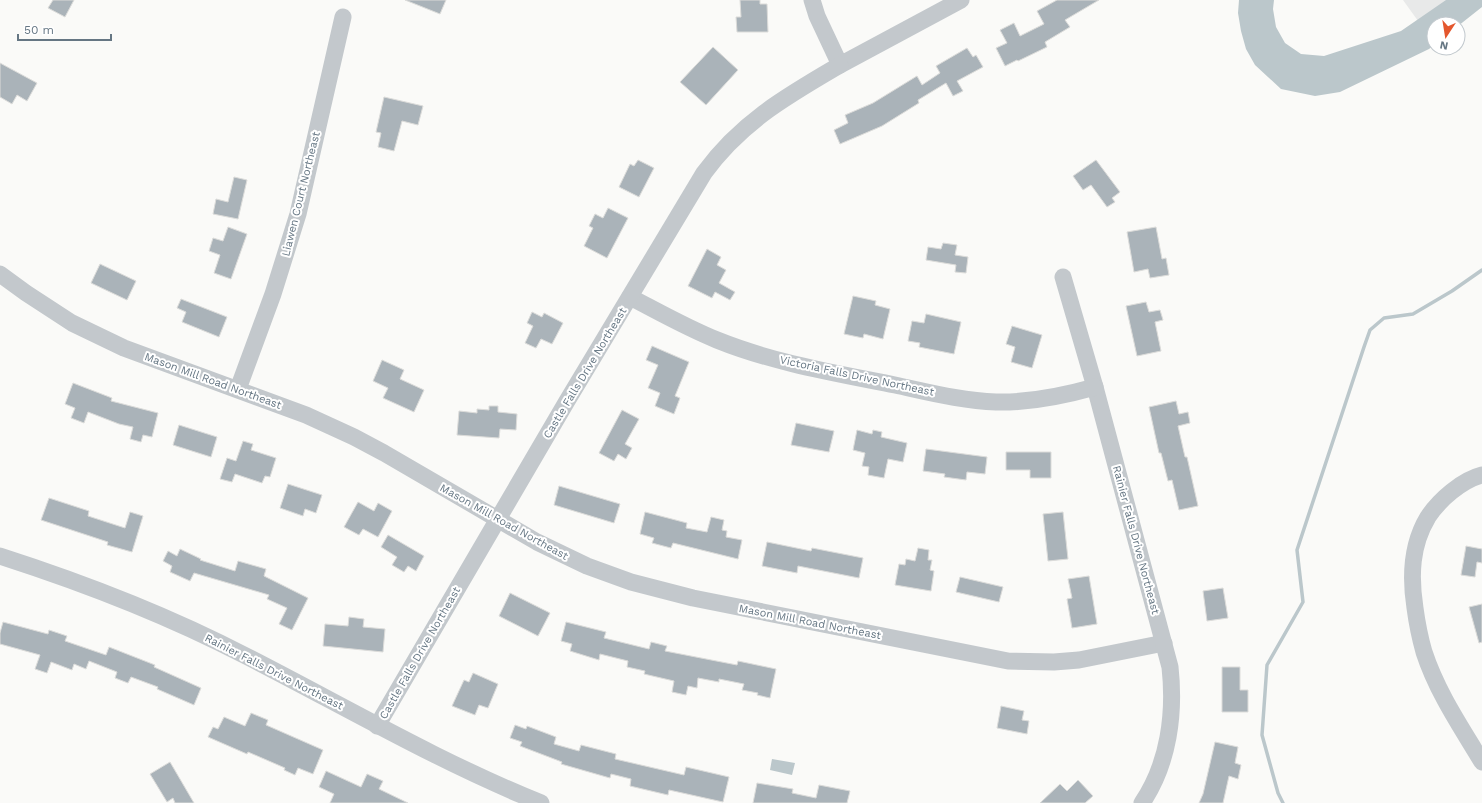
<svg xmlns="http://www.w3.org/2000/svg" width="1482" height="803" font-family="'Work Sans',sans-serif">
  <rect width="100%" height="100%" fill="#fafaf8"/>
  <path fill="#e8e9e9" d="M1403 0H1468L1434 24 1426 32Z"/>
  <g fill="#bbc7cb">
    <path d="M1239 0H1274L1273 9 1276 27 1285 43 1301 54 1324 56 1401 31 1446 0H1482V7L1458 26V24H1434V45L1429 49 1340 92 1315 96 1281 89 1255 65 1246 49 1241 31 1238 13Z"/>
    <path d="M772 759 795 763 792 775 770 770Z"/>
  </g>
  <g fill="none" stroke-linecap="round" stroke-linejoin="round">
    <path stroke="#bbc7cb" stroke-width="3.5" d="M1283 803 1278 793 1262 735 1267 665 1303 602 1297 550 1364 347 1370 330 1384 318 1413 314 1452 291 1482 270"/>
  </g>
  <g fill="#aab3b9" stroke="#dcdcda">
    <path d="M53 0H74L65 17 48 8Z"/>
    <path d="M405 0H446L440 14Z"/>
    <path d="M740 0H760V4H767L768 32H737L736 17H741Z"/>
    <path d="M1057 0H1099L1065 20 1070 27 1045 42 1047 47 1018 61 1017 60 1005 66 996 48 1007 43 1000 30 1014 23 1020 36 1044 24 1037 11Z"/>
    <path d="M713 47 738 70 706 105 680 82Z"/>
    <path d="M967 48 973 57 976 55 983 67 957 81 963 91 953 96 946 83 918 100 919 103 882 126 840 144 834 130 848 123 845 115 873 103 917 76 922 85 940 73 936 66Z"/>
    <path d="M0 63 37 83 27 101 17 95 12 104 0 97Z"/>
    <path d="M384 97 423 106 418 125 402 121 394 151 378 147 381 133 376 132Z"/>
    <path d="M638 160 654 168 639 197 619 187 630 164 634 166Z"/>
    <path d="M1096 160 1120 192 1112 198 1115 202 1107 207 1091 185 1083 190 1073 176Z"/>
    <path d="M234 177 247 180 238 219 213 214 216 199 228 202Z"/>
    <path d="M608 208 628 218 607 258 584 246 593 228 589 226 595 214 603 218Z"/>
    <path d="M228 227 247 234 231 279 214 273 220 255 209 251 213 238 223 241Z"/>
    <path d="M1156 227 1162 259 1166 258 1169 275 1150 278 1148 269 1134 272 1127 232Z"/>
    <path d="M943 243 957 245 955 255 968 257 966 273 955 272 956 265 926 260 928 247 941 249Z"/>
    <path d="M707 249 721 257 717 265 726 270 719 283 735 292 730 300 715 292 712 298 688 286Z"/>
    <path d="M100 264 136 281 127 300 91 283Z"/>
    <path d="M853 296 876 301 875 305 890 309 883 339 864 334 863 338 844 334Z"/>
    <path d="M181 299 227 317 219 337 182 322 186 312 177 308Z"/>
    <path d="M1146 302 1149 312 1160 310 1163 320 1155 322 1161 351 1137 356 1126 306Z"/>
    <path d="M532 312 542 317 544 313 563 323 552 344 541 339 536 348 525 343 533 326 527 323Z"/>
    <path d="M926 314 961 322 954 354 919 347 920 343 908 341 912 321 924 323Z"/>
    <path d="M1012 326 1042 335 1032 368 1011 362 1015 347 1006 344Z"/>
    <path d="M652 346 689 362 675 396 680 398 674 414 655 406 660 393 648 388 658 365 646 360Z"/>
    <path d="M382 360 404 370 400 379 424 390 414 412 383 398 388 388 373 381Z"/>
    <path d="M73 383 112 398 111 401 158 413 152 437 143 435 141 442 130 439 133 427 119 424 88 412 84 423 71 418 75 408 65 404Z"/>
    <path d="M1176 401 1179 414 1188 412 1190 423 1178 426 1185 457H1187L1198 506 1179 510 1172 480 1168 481 1161 453H1159L1149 407Z"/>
    <path d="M489 406H498V412L517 414 516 430 500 429 499 438 457 435 459 411 477 413V409L489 410Z"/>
    <path d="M622 410 639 419 625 444 632 448 626 459 618 454 614 461 599 453Z"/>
    <path d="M796 423 834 431 829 452 791 445Z"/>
    <path d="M179 425 217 437 211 457 173 445Z"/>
    <path d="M857 430 872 434 873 430 882 432 881 437 907 443 903 462 888 459 884 478 868 475 869 467 862 466 865 453 853 450Z"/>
    <path d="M243 441 253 444 251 450 276 458 270 477 265 476 262 483 235 474 232 482 220 479 227 458 236 461Z"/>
    <path d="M926 449 987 457 985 474 967 472 966 480 944 477 945 474 923 471Z"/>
    <path d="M1006 452H1051V478H1030V470H1006Z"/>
    <path d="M288 484 322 495 316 513 305 509 303 516 280 508Z"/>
    <path d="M559 486 620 504 614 523 554 505Z"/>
    <path d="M49 498 89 511 88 516 125 528 130 512 143 516 132 552 107 545 108 542 41 520Z"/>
    <path d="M358 502 374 511 378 503 392 511 378 537 363 529 359 535 344 527Z"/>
    <path d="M645 512 687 523 686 528 707 532 711 517 724 520 722 530 727 531 726 537 742 540 738 559 673 543 671 548 652 543 654 538 640 534Z"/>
    <path d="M1063 512 1068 559 1048 561 1043 514Z"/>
    <path d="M388 535 424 556 416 571 408 566 404 572 392 565 397 557 381 547Z"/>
    <path d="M767 542 811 551 812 548 863 558 859 578 798 566 797 573 762 566Z"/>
    <path d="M1466 546 1482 549V563L1477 562 1475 577 1461 575Z"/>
    <path d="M918 548 929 550 928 560H932L930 570 934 571 931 591 895 585 899 564 905 565 906 559 915 561Z"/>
    <path d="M180 549 201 559 200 560 235 571 238 561 266 569 264 576 308 598 292 630 279 624 287 608 267 599 269 595 194 573 190 581 170 572 172 566 163 561 168 551 177 556Z"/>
    <path d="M1089 576 1097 624 1072 628 1067 599 1072 598 1068 579Z"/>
    <path d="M960 577 1003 587 999 602 956 592Z"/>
    <path d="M1223 588 1228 618 1207 621 1203 591Z"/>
    <path d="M510 593 550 613 538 636 499 616Z"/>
    <path d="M1482 604V642L1479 643 1469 607Z"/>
    <path d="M349 617 364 619 363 627 385 629 383 652 323 646 325 624 348 626Z"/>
    <path d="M3 622 48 634 49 630 67 636 65 641 106 655 109 647 155 665 154 667 201 688 194 705 157 689 158 687 131 677 128 683 115 678 117 672 89 661 86 669 74 664 72 670 51 662 47 673 35 669 40 655 0 644V633Z"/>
    <path d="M566 622 606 632 604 638 649 649 651 642 667 646 665 651 737 665 738 661 776 669 770 698 757 695 758 693 742 690 744 684 719 679V682L698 678 697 688 688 686 686 695 672 692 674 681 644 674 645 671 627 667 628 661 600 654 599 660 570 651 572 644 561 641Z"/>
    <path d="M1222 667H1240V690H1248V712H1222Z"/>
    <path d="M473 673 498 684 488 708 479 705 475 715 452 706 464 680 469 682Z"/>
    <path d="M1001 706 1024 711 1022 720 1029 721 1027 734 997 728Z"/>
    <path d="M251 713 268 720 266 725 323 750 313 774 298 768 295 775 284 770 285 768 248 752 247 754 208 737 213 727 218 729 224 717 245 726Z"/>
    <path d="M515 725 526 729 527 726 556 737 554 744 579 751 581 745 616 754 615 759 684 775 686 767 729 777 723 802 669 790 668 795 630 786 631 779 611 774 610 778 561 764 562 762 520 746 522 742 510 738Z"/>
    <path d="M1215 742 1238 747 1235 763 1241 765 1238 779 1229 776 1223 803H1199L1203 794Z"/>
    <path d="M170 762 194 803H175L173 798 167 802 150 774Z"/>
    <path d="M326 771 361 787 367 774 383 781 379 789 408 803H330L334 794 319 787Z"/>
    <path d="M1078 780 1093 796 1085 803H1040L1060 784 1067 791Z"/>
    <path d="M757 783 793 789 792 793 816 798 819 785 850 791 847 803H753Z"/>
  </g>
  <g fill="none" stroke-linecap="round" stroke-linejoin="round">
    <g stroke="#c3c8cc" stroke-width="17">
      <path d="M812 0 817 16 840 65 961 0"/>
      <path d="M0 274 26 293 72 323 124 348 306 415 354 437 384 453 537 542 587 566 631 582 693 598 1008 661 1054 662 1079 660 1164 643"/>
      <path d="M1063 277 1095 387 1170 667C1175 713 1169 763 1142 803"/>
      <path d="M630 297C659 312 687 328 717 340 774 363 835 373 895 385 928 392 962 401 996 402 1030 403 1063 396 1095 387"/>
      <path d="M238 389 273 294 298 214 343 17"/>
      <path d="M1482 475C1462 480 1439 500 1428 517 1411 545 1410 576 1415 608 1417 623 1420 638 1424 652 1437 692 1461 727 1482 762"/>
      <path d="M0 556C84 583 167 615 246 656 344 706 439 762 541 803"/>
      <path d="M377 726 567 401 704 173C741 122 787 96 840 65"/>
    </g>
  </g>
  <g text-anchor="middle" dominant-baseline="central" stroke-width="4" stroke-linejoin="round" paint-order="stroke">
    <g font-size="11" fill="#657683" stroke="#fff">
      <text transform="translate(301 194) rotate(-76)">Liawen Court Northeast</text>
      <text transform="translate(585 373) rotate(-59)">Castle Falls Drive Northeast</text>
      <text transform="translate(857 376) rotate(12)">Victoria Falls Drive Northeast</text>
      <text transform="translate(213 381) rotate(20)">Mason Mill Road Northeast</text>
      <text transform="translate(504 522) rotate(29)">Mason Mill Road Northeast</text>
      <text transform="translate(1136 540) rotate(75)">Rainier Falls Drive Northeast</text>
      <text transform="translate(810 622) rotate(11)">Mason Mill Road Northeast</text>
      <text transform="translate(420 653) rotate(-60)">Castle Falls Drive Northeast</text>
      <text transform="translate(274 672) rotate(27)">Rainier Falls Drive Northeast</text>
    </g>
  </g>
  <g transform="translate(1446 36) rotate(192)"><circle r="19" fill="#ffffff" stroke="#c1c8cd"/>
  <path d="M0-3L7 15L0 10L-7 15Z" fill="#e4572e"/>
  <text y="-6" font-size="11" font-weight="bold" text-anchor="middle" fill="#657683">N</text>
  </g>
  <path d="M18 34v6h93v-6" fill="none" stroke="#657683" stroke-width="2"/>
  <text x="24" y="34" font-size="12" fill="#657683" stroke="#ffffff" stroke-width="3" paint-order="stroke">50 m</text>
</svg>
